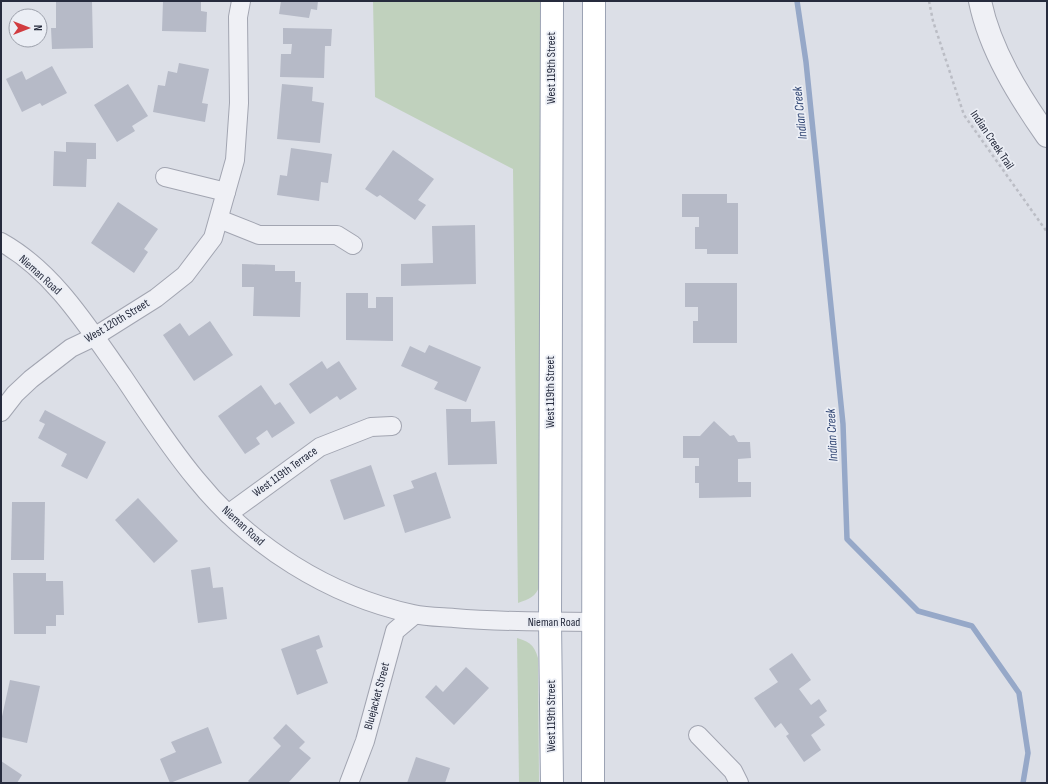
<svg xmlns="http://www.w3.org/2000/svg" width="1048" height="784" font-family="'Sofia Sans Condensed',sans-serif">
  <rect width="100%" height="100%" fill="#dcdfe7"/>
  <g fill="#c0d1bd">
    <path d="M373 1H543L540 585C536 597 529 599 518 603L513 169 375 97Z"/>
    <path d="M517 638C530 642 534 645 538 658L539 783H519Z"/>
  </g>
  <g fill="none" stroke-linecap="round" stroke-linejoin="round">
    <path stroke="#96a8c8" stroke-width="5.5" d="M797 1 806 62 843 424 847 539 918 611 972 626 1019 693 1028 753 1023 783"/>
  </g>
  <g fill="#b6bac7">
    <path d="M56 1H92L93 48 52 49 51 28H56Z"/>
    <path d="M163 1H201V11L207 12 206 32 162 31Z"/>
    <path d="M281 1H318L317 10 311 9 309 18 279 14Z"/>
    <path d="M283 28 332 29 331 46H325L324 78 280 77 281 54H291L292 44H283Z"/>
    <path d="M179 63 209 69 202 103 208 104 205 122 153 112 158 85 165 86 168 71 177 73Z"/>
    <path d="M52 66 67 93 42 106 40 103 22 112 6 79 22 71 26 80Z"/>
    <path d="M128 84 148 116 132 126 135 131 117 142 94 105Z"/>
    <path d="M282 84 313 87 312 101 324 103 320 143 277 139Z"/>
    <path d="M66 142 96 143V159H87L86 187 53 186 54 151 66 152Z"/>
    <path d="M291 148 332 154 328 183 321 182 319 201 277 195 280 175 287 176Z"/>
    <path d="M393 150 434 179 418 200 426 205 415 220 380 195 377 197 365 189Z"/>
    <path d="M682 194H727V203H738V254H707V249H695V227H699V217H682Z"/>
    <path d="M118 202 158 229 144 249 148 252 134 273 91 243Z"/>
    <path d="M475 225 476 284 401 286V264L433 263 432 226Z"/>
    <path d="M242 264 275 265V271H295V282H301L300 317 253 316 254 287H242Z"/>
    <path d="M685 283H737V343H693V321H698V307H685Z"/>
    <path d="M346 293H368V308H376V297H393V341L346 340Z"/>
    <path d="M210 321 233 355 194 381 163 335 180 323 189 336Z"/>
    <path d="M429 345 481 367 466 402 434 389 438 382 401 366 410 346 425 353Z"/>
    <path d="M322 361 327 369 339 361 357 389 340 400 337 396 310 414 289 384Z"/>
    <path d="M261 385 275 405 280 402 295 423 272 438 267 430 256 438 260 444 245 454 218 416Z"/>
    <path d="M446 409H471V422L495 421 497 464 448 465Z"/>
    <path d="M45 410 106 442 87 479 61 466 67 454 38 438 45 424 39 421Z"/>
    <path d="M714 421 730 436 734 435 738 442H750L751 458 738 459V482H751V497L699 498V483H695V466H699V458H683V436H700Z"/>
    <path d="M371 465 385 506 344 520 330 480Z"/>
    <path d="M436 472 451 518 405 533 393 495 414 488 411 481Z"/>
    <path d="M138 498 178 541 154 563 115 520Z"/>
    <path d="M12 502H45L44 560H11Z"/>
    <path d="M210 567 213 588 223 587 227 619 198 623 191 570Z"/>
    <path d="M13 573H46V581H63L64 615H56V626H46V634H14Z"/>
    <path d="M319 635 323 647 316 650 328 683 297 695 281 649Z"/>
    <path d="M792 653 811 680 799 689 811 705 819 699 827 711 819 717 825 725 811 735 821 750 804 762 786 736 789 734 781 723 775 728 754 698 778 682 769 669Z"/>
    <path d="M466 667 489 688 454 725 425 697 436 685 443 692Z"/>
    <path d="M10 680 40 686 27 743 1 737V721Z"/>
    <path d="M286 724 305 742 299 748 311 758 288 783H250L248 781 281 746 273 738Z"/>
    <path d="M208 727 222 763 170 783 160 759 176 752 171 742Z"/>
    <path d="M416 757 450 768 445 783H407Z"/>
    <path d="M1 761 22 775 17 783H1Z"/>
  </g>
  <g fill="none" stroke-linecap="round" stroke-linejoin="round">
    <defs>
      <g id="minor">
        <path d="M165 177 226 192"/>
        <path d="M219 219 259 235H337L353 245"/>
        <path d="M1 242C55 272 89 329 124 378 147 412 170 448 196 479 250 546 329 596 413 614 426 617 441 617 454 618 501 622 547 622 594 622"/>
        <path d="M1 412 15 394 31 379 71 348 94 337 156 298 185 275 213 238 235 160 239 103 238 17 241 1"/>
        <path d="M228 514 320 447 371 427 392 426"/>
        <path d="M698 735 733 771 739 783"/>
        <path d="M349 783 365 741 395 631 414 615"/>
      </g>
      <path id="tertiary" d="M980 1C990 50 1019 96 1047 136"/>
      <g id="primary">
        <path d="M552 783 550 622 552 1"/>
        <path d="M593 783 594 1"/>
      </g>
    </defs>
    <use href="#minor" stroke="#a2a5b1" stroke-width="20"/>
    <use href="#tertiary" stroke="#a2a5b1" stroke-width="24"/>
    <use href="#primary" stroke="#9ba2b3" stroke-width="24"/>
    <path stroke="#bbbdc5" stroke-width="2.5" stroke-dasharray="3 3" stroke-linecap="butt" d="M929 1 933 21 964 115 1047 232"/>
    <use href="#minor" stroke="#eff0f5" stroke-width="18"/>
    <use href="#tertiary" stroke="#eff0f5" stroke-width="22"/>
    <use href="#primary" stroke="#fff" stroke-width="22"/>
  </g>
  <g text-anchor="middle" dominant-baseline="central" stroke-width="3.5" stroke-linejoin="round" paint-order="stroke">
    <g font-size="12" fill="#262b3d" stroke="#ebeef5">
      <text transform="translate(551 68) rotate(-90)">West 119th Street</text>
      <text transform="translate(992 140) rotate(56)">Indian Creek Trail</text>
      <text transform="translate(40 275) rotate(42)">Nieman Road</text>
      <text transform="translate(117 321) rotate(-31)">West 120th Street</text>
      <text transform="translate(550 392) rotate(-90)">West 119th Street</text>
      <text transform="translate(285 472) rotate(-36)">West 119th Terrace</text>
      <text transform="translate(243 526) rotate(42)">Nieman Road</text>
      <text x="554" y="622">Nieman Road</text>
      <text transform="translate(377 696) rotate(-75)">Bluejacket Street</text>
      <text transform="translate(551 716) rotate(-90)">West 119th Street</text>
    </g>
    <g font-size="13" font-style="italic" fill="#2f4472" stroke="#ebeef5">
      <text transform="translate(800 113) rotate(-96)">Indian Creek</text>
      <text transform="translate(832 435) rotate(-93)">Indian Creek</text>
    </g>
  </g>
  <rect width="1048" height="784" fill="none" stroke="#262b3d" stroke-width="4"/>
  <g transform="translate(28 28) rotate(90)"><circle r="19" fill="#ebeef5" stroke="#9ca0ab"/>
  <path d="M0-3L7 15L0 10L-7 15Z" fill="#d13c40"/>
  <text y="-6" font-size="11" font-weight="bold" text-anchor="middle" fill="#262b3d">N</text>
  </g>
</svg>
